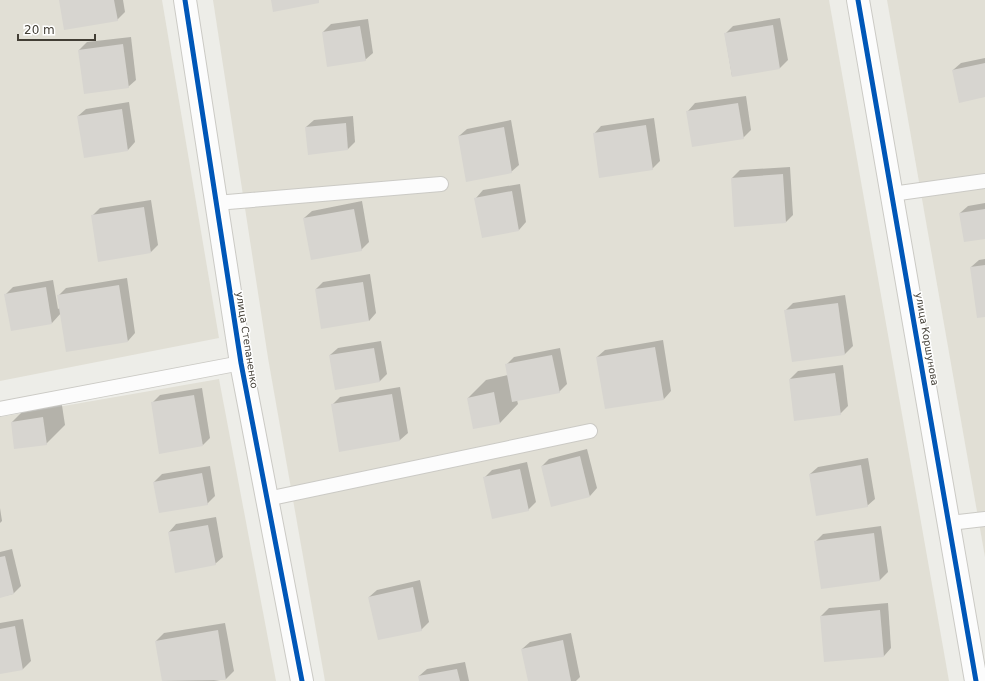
<svg xmlns="http://www.w3.org/2000/svg" width="985" height="681" font-family="'DejaVu Sans',sans-serif">
  <rect width="100%" height="100%" fill="#edede8"/>
  <g fill="#e1dfd5">
    <path d="M0 0H162L219 338 0 381Z"/>
    <path d="M213 0H829L949 681H325L268 358Z"/>
    <path d="M887 0H985V557Z"/>
    <path d="M219 379 276 681H0V417Z"/>
  </g>
  <g fill="#0003">
    <path d="M60 0H123L125 12 117 20Z"/>
    <path d="M780 18 788 60 780 68 732 76 725 34 733 26Z"/>
    <path d="M368 19 373 53 365 60 323 32 331 24Z"/>
    <path d="M131 37 136 80 128 87 79 50 87 42Z"/>
    <path d="M985 58V96L953 70 961 63Z"/>
    <path d="M746 96 751 130 743 138 688 111 695 103Z"/>
    <path d="M129 102 135 142 128 150 78 116 86 109Z"/>
    <path d="M353 116 355 142 348 149 306 127 314 120Z"/>
    <path d="M654 118 660 161 652 169 594 134 601 126Z"/>
    <path d="M511 120 519 165 511 172 459 136 467 129Z"/>
    <path d="M790 167 793 215 786 222 732 178 740 170Z"/>
    <path d="M520 184 526 222 519 230 476 198 483 190Z"/>
    <path d="M151 200 158 245 151 252 92 216 100 208Z"/>
    <path d="M362 201 369 242 361 250 304 218 312 211Z"/>
    <path d="M985 203V238L960 213 968 206Z"/>
    <path d="M985 259V316L971 267 979 260Z"/>
    <path d="M370 274 376 313 369 321 316 289 323 282Z"/>
    <path d="M127 278 135 333 128 341 61 313 52 323 5 295 13 287 53 280 58 309 60 308 58 296 66 288Z"/>
    <path d="M845 295 853 346 845 354 793 361 785 311 793 303Z"/>
    <path d="M663 340 671 391 664 399 597 357 605 350Z"/>
    <path d="M381 341 387 374 379 382 330 355 338 348Z"/>
    <path d="M560 348 567 384 559 392 517 400 518 404 500 423 468 398 486 380 508 375 506 365 514 357Z"/>
    <path d="M843 365 848 406 840 414 790 379 798 371Z"/>
    <path d="M400 387 408 433 400 440 340 450 332 405 340 397Z"/>
    <path d="M202 388 210 438 203 445 152 403 160 395Z"/>
    <path d="M61 399 65 425 46 444 12 422 30 404Z"/>
    <path d="M587 449 597 488 590 496 542 466 549 459Z"/>
    <path d="M868 458 875 499 867 506 810 474 818 467Z"/>
    <path d="M527 462 536 502 528 510 485 477 492 470Z"/>
    <path d="M210 466 215 496 207 504 154 482 162 474Z"/>
    <path d="M0 508 2 521 0 523Z"/>
    <path d="M216 517 223 557 215 564 169 532 176 524Z"/>
    <path d="M881 526 888 572 880 580 822 588 815 542 823 534Z"/>
    <path d="M12 549 21 586 13 594 0 597V552Z"/>
    <path d="M420 580 429 622 421 630 369 597 377 590Z"/>
    <path d="M888 603 891 648 884 656 825 661 821 616 829 608Z"/>
    <path d="M23 619 31 661 23 669 0 673V623Z"/>
    <path d="M225 623 234 671 226 679 214 681H163L156 641 164 633Z"/>
    <path d="M571 633 580 677 576 681H529L522 649 530 642Z"/>
    <path d="M465 662 469 681H420L419 676 427 669Z"/>
  </g>
  <g fill="#d7d5d0">
    <path d="M59 0H114L118 21 64 30Z"/>
    <path d="M271 0H319V3L273 12Z"/>
    <path d="M773 25 780 69 732 77 724 33Z"/>
    <path d="M360 26 366 61 327 67 322 32Z"/>
    <path d="M123 44 129 88 84 94 78 50Z"/>
    <path d="M985 63V97L959 103 952 70Z"/>
    <path d="M738 103 744 139 692 147 686 111Z"/>
    <path d="M122 109 128 151 84 158 77 116Z"/>
    <path d="M346 123 348 150 308 155 305 127Z"/>
    <path d="M646 125 653 170 599 178 593 133Z"/>
    <path d="M504 127 512 173 466 182 458 136Z"/>
    <path d="M783 174 786 223 734 227 731 178Z"/>
    <path d="M512 191 519 231 482 238 474 198Z"/>
    <path d="M144 207 151 253 98 262 91 215Z"/>
    <path d="M354 209 362 251 311 260 303 218Z"/>
    <path d="M985 209V239L964 242 959 213Z"/>
    <path d="M985 265V317L977 318 970 267Z"/>
    <path d="M363 282 369 321 321 329 315 289Z"/>
    <path d="M119 285 128 342 66 352 57 295Z"/>
    <path d="M46 287 52 324 11 331 4 294Z"/>
    <path d="M838 303 845 355 792 362 784 310Z"/>
    <path d="M655 347 664 400 605 409 596 357Z"/>
    <path d="M374 348 380 382 335 390 329 355Z"/>
    <path d="M552 355 560 393 512 402 505 364Z"/>
    <path d="M835 373 841 415 794 421 789 379Z"/>
    <path d="M494 392 500 424 473 429 467 398Z"/>
    <path d="M392 394 400 441 339 452 331 404Z"/>
    <path d="M194 395 203 446 159 454 151 402Z"/>
    <path d="M43 417 47 445 14 449 11 422Z"/>
    <path d="M580 456 590 497 551 507 541 466Z"/>
    <path d="M861 465 868 507 816 516 809 474Z"/>
    <path d="M520 469 529 511 492 519 483 477Z"/>
    <path d="M202 473 208 505 159 513 153 482Z"/>
    <path d="M208 525 216 565 175 573 168 532Z"/>
    <path d="M874 533 880 581 821 589 814 541Z"/>
    <path d="M5 556 14 594 0 598V557Z"/>
    <path d="M413 587 422 631 378 640 368 597Z"/>
    <path d="M880 610 884 657 824 662 820 616Z"/>
    <path d="M15 626 23 670 0 674V629Z"/>
    <path d="M218 630 226 680 162 681 155 641Z"/>
    <path d="M563 640 571 681H528L521 649Z"/>
    <path d="M457 669 460 681H419L418 676Z"/>
  </g>
  <g fill="none" stroke-linecap="round" stroke-linejoin="round">
    <defs>
      <g id="service">
        <path d="M892 194 985 181"/>
        <path d="M216 203 441 184"/>
        <path d="M0 409 241 363"/>
        <path d="M267 499 590 431"/>
        <path d="M950 523 985 519"/>
      </g>
      <g id="minor">
        <path d="M185 0 241 363 302 681"/>
        <path d="M858 0 976 681"/>
      </g>
    </defs>
    <use href="#service" stroke="#cbcac5" stroke-width="16"/>
    <use href="#minor" stroke="#cbcac5" stroke-width="24"/>
    <use href="#service" stroke="#fcfcfc" stroke-width="14"/>
    <use href="#minor" stroke="#fcfcfc" stroke-width="22"/>
    <defs>
      <g id="cycleway">
        <path d="M185 0 241 363 302 681"/>
        <path d="M858 0 976 681"/>
      </g>
    </defs>
    <use href="#cycleway" stroke="#fff" stroke-width="8"/>
    <use href="#cycleway" stroke="#0057b8" stroke-width="5"/>
  </g>
  <g text-anchor="middle" dominant-baseline="central" stroke-width="3" stroke-linejoin="round" paint-order="stroke">
    <g font-size="10" fill="#423e35" stroke="#fff">
      <text transform="translate(927 339) rotate(80)">улица Коршунова</text>
      <text transform="translate(247 340) rotate(81)">улица Степаненко</text>
    </g>
  </g>
  <path d="M18 34v6h77v-6" fill="none" stroke="#423e35" stroke-width="2"/>
  <text x="24" y="34" font-size="12" fill="#423e35" stroke="#ffffff" stroke-width="3" paint-order="stroke">20 m</text>
</svg>
